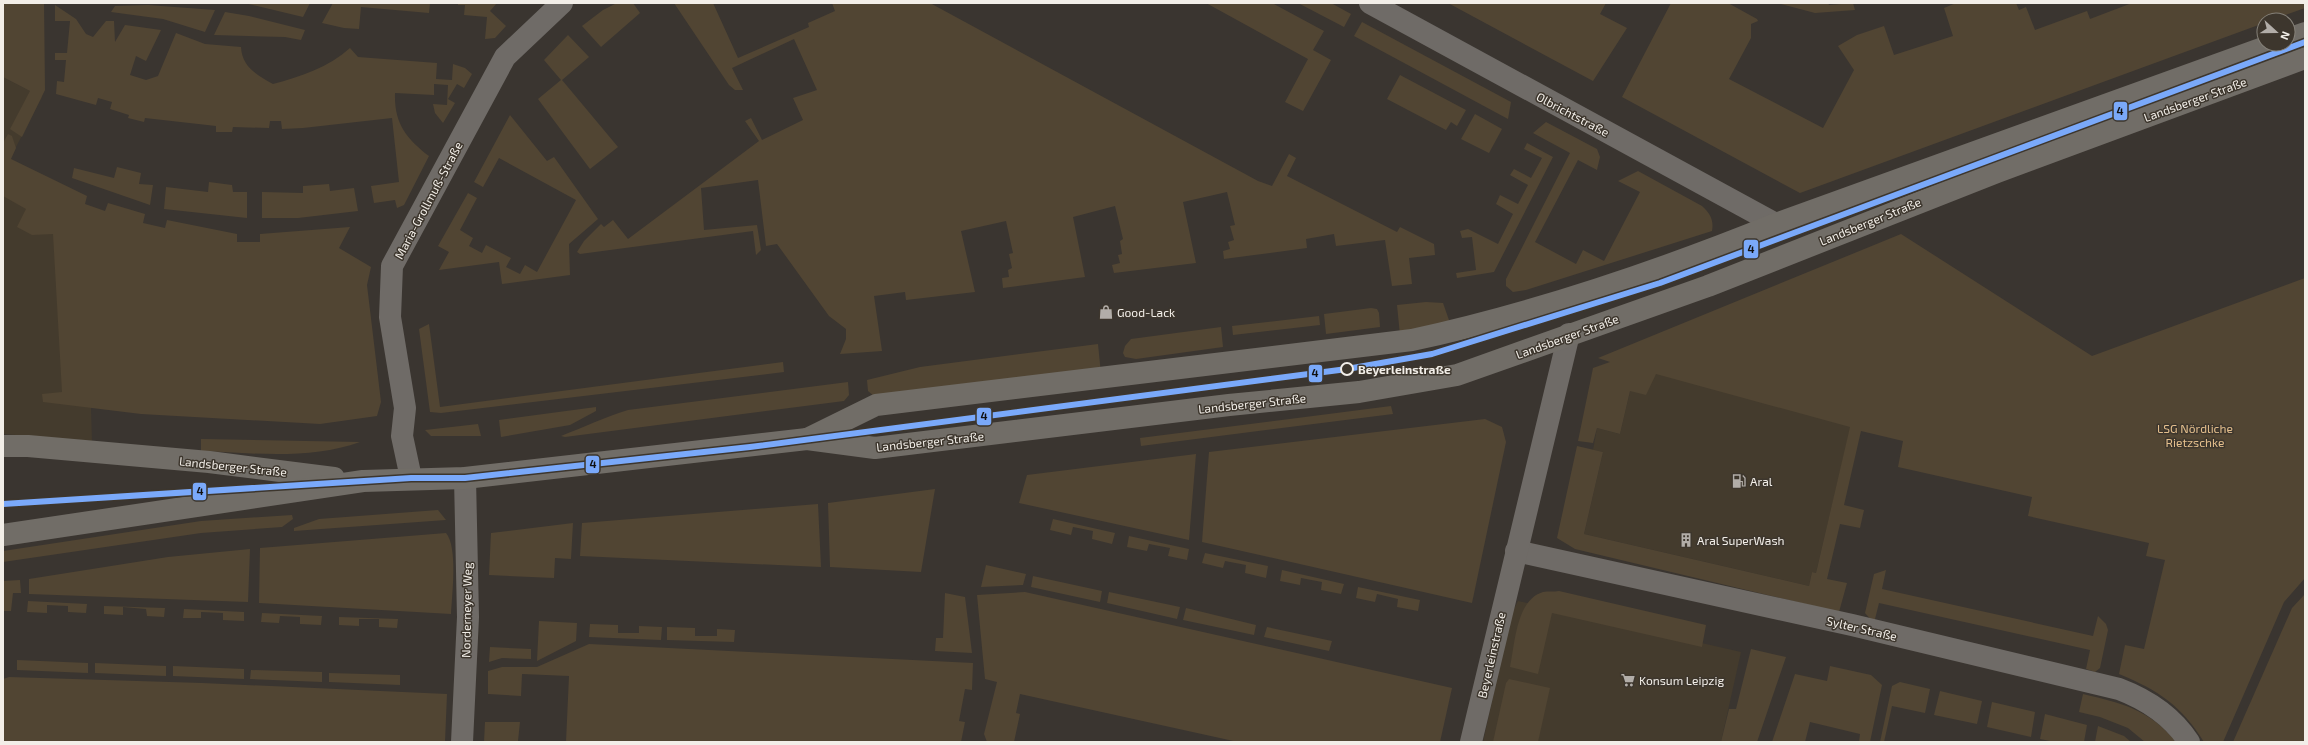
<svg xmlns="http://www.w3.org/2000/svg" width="2308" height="745" font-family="'Exo 2',sans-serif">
  <rect width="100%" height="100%" fill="#3a3530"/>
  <g fill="#443b2d">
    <path d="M3 77 42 97 3 172Z"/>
    <path d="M3 184 86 241 92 441 3 434Z"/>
    <path d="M1660 363 1860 387 1816 573 1812 572 1809 586 1584 534 1603 452 1593 450 1597 428 1620 434 1630 391Z"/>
    <path d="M1518 601 1741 652 1721 742H1483L1511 615Z"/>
  </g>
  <g fill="#514533">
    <path d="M3 3H44L45 90 22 137 10 129 30 91 3 77Z"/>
    <path d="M244 3H310L303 17Z"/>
    <path d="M333 3H430L429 13 361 7 359 29 344 28 322 23Z"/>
    <path d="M458 3H497L490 11 506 26 495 38 485 39 487 17 464 15 465 5H458Z"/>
    <path d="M617 3H633L640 13 601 47 582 26 603 10Z"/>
    <path d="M674 3H713L738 58 809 27 808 23 835 11 832 3H930L1258 181 1272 186 1289 154 1296 158 1287 176 1397 232 1400 227 1434 244 1435 255 1409 258 1412 284 1392 286 1385 240 1336 246 1334 234 1306 239 1307 248 1224 259 1223 251 1230 249 1228 242 1234 240 1230 226 1235 225 1227 192 1183 202 1196 263 1114 273 1112 265 1120 263 1118 255 1122 254 1120 241 1123 239 1115 206 1073 217 1085 277 1003 288 1002 278 1009 277 1008 270 1012 268 1009 254 1013 253 1006 221 961 231 975 292 906 300 905 292 874 296 882 351 840 354 846 339V329L829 316 777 244 766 246 758 180 701 188 704 230 757 225 761 250 756 255 753 231 580 254 577 252 584 241 601 224 604 227 613 220 628 239 759 141 745 121 751 118 762 140 803 120 793 98 817 90 794 39 732 68 743 90H735L729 85Z"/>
    <path d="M1206 3H1272L1324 31 1313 50 1331 60 1303 111 1285 102 1308 59Z"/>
    <path d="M1298 3H1331L1351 14 1344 27Z"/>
    <path d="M1448 3H1606L1600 14 1627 28 1593 81Z"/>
    <path d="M1671 3H1728L1757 19 1758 21 1751 24V38L1729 79 1823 128 1854 70 1838 46 1857 35 1884 26 1894 55 1953 36 1944 8 1956 3H2016L2019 10 2026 7 2035 30 2087 11 2090 19 2132 3H2305V8L2271 20H2264V23L1800 193 1622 97Z"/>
    <path d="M1777 3H1828L1829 5 1853 3 1855 10 1815 13Z"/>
    <path d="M55 5 76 19 86 34 93 37 106 21H114L115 42 125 25 161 30 146 61 136 56 130 75 146 80 158 76 176 33 205 44 241 47C242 67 257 75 273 84 300 77 329 67 350 48L358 57 437 63 436 79 452 80 453 64 465 68 472 74 464 88 457 84 448 99 455 103 443 123 435 113 433 104 447 105 448 85 434 84V95L395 93C394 123 406 138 429 156L404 205 397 208 395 200 374 203 371 186 399 182 392 118 303 128 282 129 281 121H270L269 128 233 127 232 132H216V126L145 118 144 122 128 118 129 115 110 109 112 102 98 98 96 105 56 94 57 81 64 82 66 60H55V53H67L70 21H55Z"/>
    <path d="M148 5 215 10 205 32 163 19 111 12 115 6Z"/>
    <path d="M225 12 249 16 305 30 301 40 285 37 214 35Z"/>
    <path d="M1362 22 1511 102 1508 119 1354 36Z"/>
    <path d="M568 35 589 57 562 80 618 147 590 169 538 99 561 80 544 60Z"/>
    <path d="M1400 75 1466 110 1457 126 1451 122 1446 130 1387 99Z"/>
    <path d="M1475 114 1502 129 1489 153 1461 139Z"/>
    <path d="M510 115 547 161 554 157 598 219 569 244 570 275 502 284 499 262 439 270 449 252 438 246 468 193 477 198 460 230 473 238 469 246 482 253 486 245 511 258 506 267 520 274 525 265 537 272 576 200 499 158 483 187 474 182Z"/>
    <path d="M1546 122 1597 149 1600 157 1597 170 1578 160 1535 242 1576 264 1583 250 1604 261 1640 192 1618 181 1638 171 1702 206C1710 213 1714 220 1712 231L1526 290 1513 292 1506 286V279L1570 153 1533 133Z"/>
    <path d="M8 134 12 136 16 148 11 159 87 196 85 204 105 211 108 203 145 214 143 223 165 228 167 220 237 234V242H260V234L350 227 339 248 371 267 367 285 381 402 377 416 320 424 141 414 43 402 42 394 62 392 53 234 32 235 17 227 26 209 3 196V143Z"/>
    <path d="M1527 143 1553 157 1494 272 1457 278 1456 273 1476 270 1472 237 1462 238 1460 231 1468 229 1498 244 1513 214 1496 204 1500 195 1518 204 1528 185 1510 175 1514 169 1531 178 1542 158 1524 149Z"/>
    <path d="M117 167 141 173 139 184 153 185 150 205 72 178 74 168 114 178Z"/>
    <path d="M209 182 232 185 233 192H247V218L164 209 166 187 208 192Z"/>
    <path d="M329 184 330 191 354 188 358 211 298 218H262V192L303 193V186Z"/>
    <path d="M1901 234 2092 356 2305 278V578L2284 602 2223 742H2204C2182 706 2158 690 2119 674L2125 645 2144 649 2165 560 2146 556 2149 543 2028 516 2032 497 1898 467 1903 441 1861 431 1844 505 1864 510 1860 528 1840 524 1827 579 1847 583 1839 612 1575 549 1557 538 1577 446 1603 452 1584 534 1809 586 1812 572 1816 573 1850 427 1656 374 1646 395 1630 391 1620 434 1597 428 1593 443 1578 441 1591 378 1593 368 1610 362 1598 358Z"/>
    <path d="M1426 302 1443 303 1450 323 1400 335 1397 305Z"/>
    <path d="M1371 308 1377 309 1379 313 1380 327 1326 334 1324 314Z"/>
    <path d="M1319 316 1320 325 1233 335 1232 326Z"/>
    <path d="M429 324 440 407 783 362 784 372 441 413 430 412 419 329Z"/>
    <path d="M1221 327 1223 347 1136 359 1125 357 1123 353 1125 346 1131 339Z"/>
    <path d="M1098 344 1101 374 875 397 868 391 867 380 920 367Z"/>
    <path d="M848 382 849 395 844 401 565 437 561 436C584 427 605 417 628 410Z"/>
    <path d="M1391 406 1393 414 1141 446 1140 438Z"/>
    <path d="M596 407V411L570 425 501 437 499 420Z"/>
    <path d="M1485 419 1502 427 1506 442 1472 603 1202 542 1209 452Z"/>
    <path d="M478 424 481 436H431L425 430Z"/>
    <path d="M201 439 360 442C311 460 252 453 201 451Z"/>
    <path d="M1196 454 1189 540 1019 503 1027 475Z"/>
    <path d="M935 489 921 572 830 567 828 503Z"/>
    <path d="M818 504 821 567 580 556 582 523Z"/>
    <path d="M438 510 446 520 294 531V528L319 519Z"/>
    <path d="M292 515 293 519 282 527 201 533 3 562V551L201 521Z"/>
    <path d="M1053 519 1115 533 1112 544 1092 539 1093 531 1073 527 1071 535 1050 530Z"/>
    <path d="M573 523 571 559 555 558 554 578 489 575 491 533Z"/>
    <path d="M446 533C458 547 452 595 451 614L259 603 260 548Z"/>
    <path d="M1129 536 1189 549 1187 560 1168 556 1170 548 1149 544 1147 551 1127 547Z"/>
    <path d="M250 549 248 602 29 594V579L168 557Z"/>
    <path d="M1205 553 1268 566 1266 578 1245 573 1246 565 1225 561 1223 568 1202 563Z"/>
    <path d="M986 565 1026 574 1023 585 981 587Z"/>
    <path d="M1282 570 1344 584 1341 594 1321 590 1322 582 1301 578 1300 585 1280 581Z"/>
    <path d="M1886 570 1882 589 2093 636 2098 616 2106 624 2108 630 2100 668 2095 672 2086 669 2090 650 1879 603 1874 623 1865 613 1874 574Z"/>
    <path d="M1033 576 1102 591 1100 602 1031 587Z"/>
    <path d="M20 580 21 593H13L11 611H3V581Z"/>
    <path d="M1358 587 1420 600 1418 611 1397 607 1398 599 1377 594 1375 602 1356 598Z"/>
    <path d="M1559 591 1706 625 1702 647 1552 613 1538 674 1510 667C1515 644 1516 600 1543 592 1548 591 1554 592 1559 591Z"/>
    <path d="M1025 592 1452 688 1440 742H1238L1020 694 1016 713 1020 714 1014 742H987L984 734 997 682 985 679 977 595Z"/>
    <path d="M1109 592 1180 607 1177 619 1107 603Z"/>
    <path d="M945 593 965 597 972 653 935 651 936 638H943Z"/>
    <path d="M2305 594V742H2233L2292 608Z"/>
    <path d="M28 601 87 604 86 613 68 612V606L47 605V613L27 612Z"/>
    <path d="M104 606 165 608 164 617 147 616 146 609 123 607V615L104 614Z"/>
    <path d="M1186 608 1256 625 1254 635 1183 620Z"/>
    <path d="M184 609 244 612V621L223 620V613L201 612V618H183Z"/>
    <path d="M262 613 322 616 321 625 300 624V617L280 616 279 623 261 622Z"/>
    <path d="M339 617 398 619 397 628 379 627V619H359V626L339 625Z"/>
    <path d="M539 621 577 623 576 641 537 661Z"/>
    <path d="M590 624 618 625V633H639V626L662 627 661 640 589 637Z"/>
    <path d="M667 627 695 628V636H717V629L735 630 734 642 667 640Z"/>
    <path d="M1267 627 1332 641 1329 651 1264 637Z"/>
    <path d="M589 644 973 663 972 690 965 689 959 721 965 722 961 742H566L569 676 522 674 521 696 488 694V671L502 667H537Z"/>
    <path d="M490 647 531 649V659L502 658 489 662Z"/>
    <path d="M1751 649 1786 657 1757 742H1721L1729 709H1736Z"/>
    <path d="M17 660 88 663V673L17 670Z"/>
    <path d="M95 663 166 666V676L95 673Z"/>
    <path d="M173 666 244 669V679L173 676Z"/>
    <path d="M1830 666 1871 675 1882 685 1870 742H1859L1860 734 1810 722 1805 742H1772L1795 674 1827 681Z"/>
    <path d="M251 670 322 672V682L250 679Z"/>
    <path d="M329 673 400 675V685L329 682Z"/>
    <path d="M9 677 202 683 447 694 445 742H3V679Z"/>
    <path d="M1509 679 1550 688 1538 742H1493L1506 683Z"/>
    <path d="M1900 682 1930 689 1925 713 1892 706 1884 742H1880L1892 686Z"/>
    <path d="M1940 691 1982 701 1977 724 1934 715Z"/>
    <path d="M2083 694C2121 703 2149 709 2176 742H2145L2128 728 2100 717 2079 712Z"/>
    <path d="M1992 702 2035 712 2031 737 1987 727Z"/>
    <path d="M2045 714 2087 725 2084 742H2055L2040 739Z"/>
    <path d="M485 722H520L518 741 546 742H484Z"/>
    <path d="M2098 726 2124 736 2131 742H2095Z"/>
  </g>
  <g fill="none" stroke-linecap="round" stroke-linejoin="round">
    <g stroke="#6f6b67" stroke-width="22">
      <path d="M1370 3 1776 224"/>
      <path d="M411 478 402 436 405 408 390 317 392 266 505 57 562 3"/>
      <path d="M1516 551 1852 625 2119 689C2148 700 2172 716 2189 742"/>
      <path d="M462 742 468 617 465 478"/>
      <path d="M1471 742 1569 334"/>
    </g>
    <g stroke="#716d67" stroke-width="22">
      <path d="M2288 39 2305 33"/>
      <path d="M807 439 876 405 1412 340C1537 313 1657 272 1776 224L2274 44"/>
      <path d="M3 446H28L209 462 334 478"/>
      <path d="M3 535 363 481 465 478 807 439 875 448 1229 405 1359 392 1457 375 1708 286 1997 172 2305 58"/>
    </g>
    <defs>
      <path id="tram-1" d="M3 504 411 478H465L750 447 1347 369 1432 354 1660 283 2305 42"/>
    </defs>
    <use href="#tram-1" stroke="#3d362d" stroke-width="9"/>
    <use href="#tram-1" stroke="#7aa9fa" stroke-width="6"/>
  </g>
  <defs>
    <symbol id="shop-bare" viewBox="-9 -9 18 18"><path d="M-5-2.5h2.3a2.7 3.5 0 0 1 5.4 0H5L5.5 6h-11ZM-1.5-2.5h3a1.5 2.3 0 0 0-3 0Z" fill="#b2ada8" stroke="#3d362d" stroke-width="2.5" paint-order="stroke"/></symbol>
    <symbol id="fuel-bare" viewBox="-9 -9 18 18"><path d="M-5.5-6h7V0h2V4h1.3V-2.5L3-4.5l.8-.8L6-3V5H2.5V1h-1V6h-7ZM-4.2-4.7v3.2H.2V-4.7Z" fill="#b2ada8" stroke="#3d362d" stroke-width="2.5" paint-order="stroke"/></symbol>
    <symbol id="building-bare" viewBox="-9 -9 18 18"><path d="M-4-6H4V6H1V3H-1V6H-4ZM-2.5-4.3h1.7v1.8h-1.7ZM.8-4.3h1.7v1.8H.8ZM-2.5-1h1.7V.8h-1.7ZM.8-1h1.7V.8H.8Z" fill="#b2ada8" stroke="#3d362d" stroke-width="2.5" paint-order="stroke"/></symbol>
    <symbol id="supermarket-bare" viewBox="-9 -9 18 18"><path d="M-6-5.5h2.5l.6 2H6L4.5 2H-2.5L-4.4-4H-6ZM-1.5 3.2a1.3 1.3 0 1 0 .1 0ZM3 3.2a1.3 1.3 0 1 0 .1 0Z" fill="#b2ada8" stroke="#3d362d" stroke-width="2.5" paint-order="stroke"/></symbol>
  </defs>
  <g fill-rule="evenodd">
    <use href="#shop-bare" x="1096" y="302" width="20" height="20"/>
    <use href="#fuel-bare" x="1729" y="471" width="20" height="20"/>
    <use href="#building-bare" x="1676" y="530" width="20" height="20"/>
    <use href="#supermarket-bare" x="1618" y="670" width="20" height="20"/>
  </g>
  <circle fill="#3d362d" stroke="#f2eee8" stroke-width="2" cx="1347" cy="369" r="6"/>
  <g text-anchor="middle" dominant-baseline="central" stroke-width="3" stroke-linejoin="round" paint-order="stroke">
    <g font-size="12" fill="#f2eee8" stroke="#3d362d">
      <text transform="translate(2195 99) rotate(-20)">Landsberger Straße</text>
      <text transform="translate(1573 114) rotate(28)">Olbrichtstraße</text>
      <text transform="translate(428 200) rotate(-62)">Maria-Grollmuß-Straße</text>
      <text transform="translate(1870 221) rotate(-22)">Landsberger Straße</text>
      <text transform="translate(1567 336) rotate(-20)">Landsberger Straße</text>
      <text transform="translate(1252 403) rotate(-6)">Landsberger Straße</text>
      <text transform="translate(930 441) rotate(-6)">Landsberger Straße</text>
      <text transform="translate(233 466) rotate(6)">Landsberger Straße</text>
      <text transform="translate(466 610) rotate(-89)">Norderneyer Weg</text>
      <text transform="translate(1862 628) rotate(13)">Sylter Straße</text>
      <text transform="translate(1491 655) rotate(-77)">Beyerleinstraße</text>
    </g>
    <g font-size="12" fill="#f2eee8" stroke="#3d362d" text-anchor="start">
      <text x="1117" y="312">Good-Lack</text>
      <text x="1750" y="481">Aral</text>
      <text x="1697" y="540">Aral SuperWash</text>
      <text x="1639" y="680">Konsum Leipzig</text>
    </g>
    <g font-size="12" font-weight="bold" fill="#f2eee8" stroke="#3d362d" text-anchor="start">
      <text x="1358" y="369">Beyerleinstraße</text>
    </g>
    <g font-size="12" fill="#e4bf8d" stroke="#3d362d">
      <text x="2195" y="428">LSG Nördliche<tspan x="2195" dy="14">Rietzschke</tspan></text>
    </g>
  </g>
  <g stroke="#3d362d" stroke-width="1.5">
    <rect x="2113" y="101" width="15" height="20" rx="4" fill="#7aa9fa"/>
    <rect x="1743" y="239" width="16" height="20" rx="4" fill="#7aa9fa"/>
    <rect x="1308" y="364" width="15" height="19" rx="4" fill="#7aa9fa"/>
    <rect x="976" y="407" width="16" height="19" rx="4" fill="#7aa9fa"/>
    <rect x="585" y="455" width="15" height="19" rx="4" fill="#7aa9fa"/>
    <rect x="192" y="482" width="15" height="19" rx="4" fill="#7aa9fa"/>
  </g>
  <g font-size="11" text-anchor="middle" font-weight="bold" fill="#111">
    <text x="2120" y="115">4</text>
    <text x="1751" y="253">4</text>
    <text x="1315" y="377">4</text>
    <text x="984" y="420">4</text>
    <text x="593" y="468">4</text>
    <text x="200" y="495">4</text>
  </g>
  <rect width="2308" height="745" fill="none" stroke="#f2eee8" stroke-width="8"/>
  <g transform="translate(2276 32) rotate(111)"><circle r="19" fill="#3d362d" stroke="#858078"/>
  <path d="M0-3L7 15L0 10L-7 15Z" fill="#b2ada8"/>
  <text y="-6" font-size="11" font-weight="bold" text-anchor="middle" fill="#f2eee8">N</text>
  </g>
</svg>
